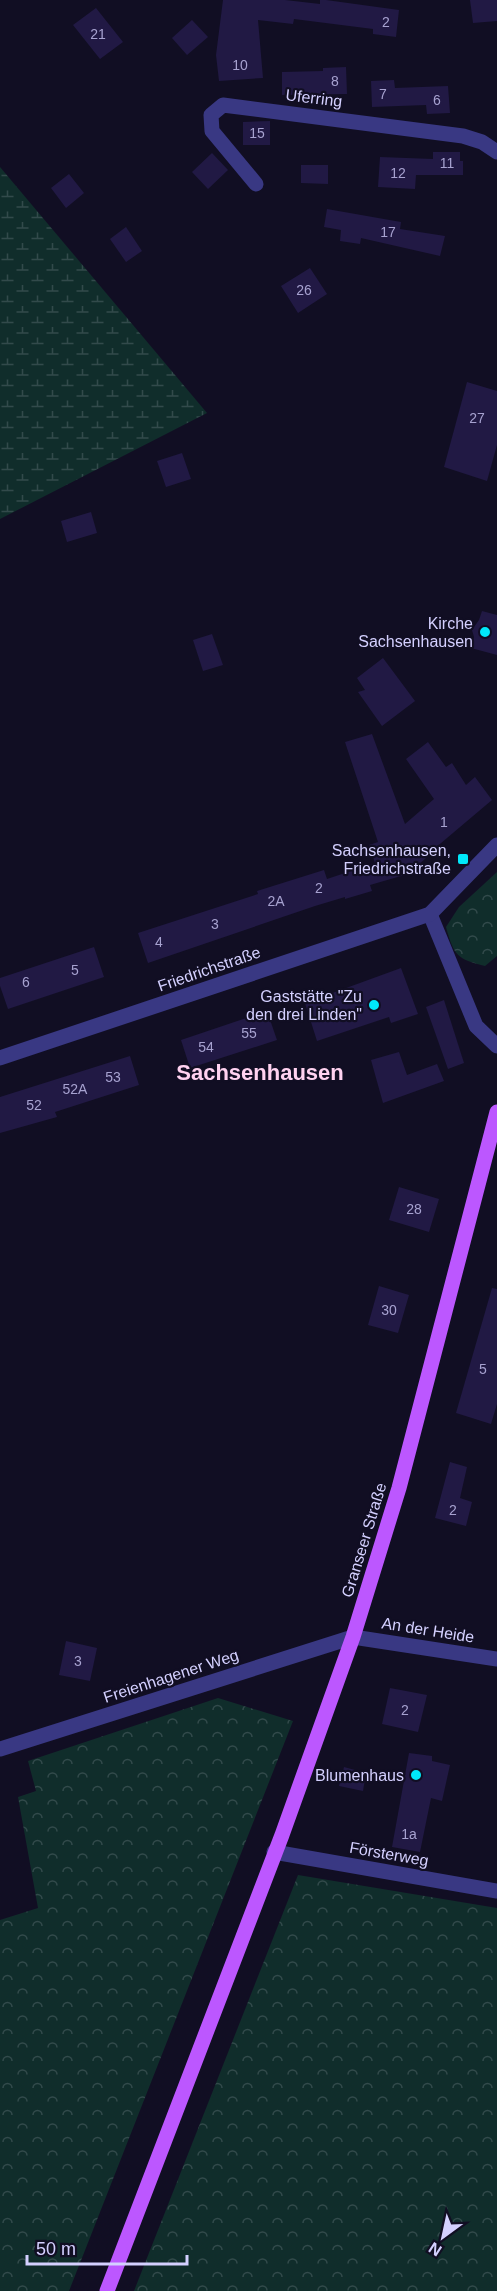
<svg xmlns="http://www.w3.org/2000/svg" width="497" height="2291" font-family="Helvetica,sans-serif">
  <defs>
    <pattern id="forest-crowns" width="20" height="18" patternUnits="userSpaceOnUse" patternTransform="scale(1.5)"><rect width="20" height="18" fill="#102d2b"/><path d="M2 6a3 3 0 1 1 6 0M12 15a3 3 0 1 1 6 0" fill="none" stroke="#324a4b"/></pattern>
    <pattern id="wetland-marsh" width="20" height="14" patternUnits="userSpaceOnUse" patternTransform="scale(1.5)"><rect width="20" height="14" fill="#102d2b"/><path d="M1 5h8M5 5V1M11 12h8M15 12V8" fill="none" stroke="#324a4b"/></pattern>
  </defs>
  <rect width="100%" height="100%" fill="#110e23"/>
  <g fill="url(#forest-crowns)">
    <path d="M497 872V956L485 966C457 959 454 956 446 927L459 907Z"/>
    <path d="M218 1698 293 1721 69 2291H0V1920L38 1908 18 1797 36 1791 28 1761Z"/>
    <path d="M298 1875 497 1908V2291H134Z"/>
  </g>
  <path fill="url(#wetland-marsh)" d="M0 167 207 413 0 519Z"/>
  <g fill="#211944">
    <path d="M223 0H285L320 4V0H326L399 10 396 37 373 34V29L294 19 293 24 258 20 263 78 219 81 216 55Z"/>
    <path d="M470 0H497V21L473 23Z"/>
    <path d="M96 8 123 42 100 59 73 25Z"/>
    <path d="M192 20 208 37 187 55 172 38Z"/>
    <path d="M346 67 347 94 282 95V72L323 71V68Z"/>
    <path d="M394 80 395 88 448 86 450 113 427 114 426 105 372 107 371 81Z"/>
    <path d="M270 121V145H243V122Z"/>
    <path d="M433 152H460V161H463V175H416L415 189 378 187 380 157 433 159Z"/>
    <path d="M212 153 228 170 208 189 192 172Z"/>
    <path d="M301 165H328V184L301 183Z"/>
    <path d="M69 174 84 193 66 208 51 188Z"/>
    <path d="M327 209 401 222 400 229 445 236 440 256 361 238 360 244 340 241 341 230 324 227Z"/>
    <path d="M126 227 142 251 126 262 110 239Z"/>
    <path d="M310 268 327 294 298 313 281 286Z"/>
    <path d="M467 382 497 391V445L487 481 444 467Z"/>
    <path d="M182 453 191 479 166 487 157 461Z"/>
    <path d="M91 512 97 533 67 542 61 521Z"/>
    <path d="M482 611 497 615V655L471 648 474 637 472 630 479 620Z"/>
    <path d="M212 634 223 665 203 671 193 640Z"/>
    <path d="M383 658 415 701 382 726 358 692 365 690 357 678Z"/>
    <path d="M372 734 405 824 434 799 406 759 428 742 446 767 452 763 466 785 475 777 492 800 434 849 435 850 408 874 370 885 372 891 345 899V897L315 906 148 963 138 933 258 894 257 891 324 870 327 879 375 863 369 845 378 842 345 742Z"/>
    <path d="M94 947 104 977 8 1009 0 986V978Z"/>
    <path d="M401 968 418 1014 391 1023 389 1017 317 1041 305 1003Z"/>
    <path d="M444 1000 464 1063 448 1069 426 1007Z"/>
    <path d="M267 1011 277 1040 190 1068 181 1040Z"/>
    <path d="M399 1052 407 1075 437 1064 444 1081 383 1103 371 1060Z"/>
    <path d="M130 1056 139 1085 55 1112 57 1117 0 1133V1097Z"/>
    <path d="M399 1187 439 1199 429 1232 389 1220Z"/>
    <path d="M379 1286 409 1295 398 1333 368 1325Z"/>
    <path d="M492 1288 497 1289V1404L491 1424 456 1413Z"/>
    <path d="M450 1462 467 1467 460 1498 472 1502 466 1526 435 1518Z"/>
    <path d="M66 1641 97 1648 90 1681 59 1675Z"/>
    <path d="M390 1688 427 1695 418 1732 382 1724Z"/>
    <path d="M409 1753 432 1756V1761L450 1765 442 1801 431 1798 420 1852 392 1847Z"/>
    <path d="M344 1767 366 1773 363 1791 339 1786Z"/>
  </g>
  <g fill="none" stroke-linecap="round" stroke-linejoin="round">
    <g stroke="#393883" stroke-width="15">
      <path d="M256 184 212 131 211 115 223 105 463 136 482 142 497 152"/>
      <path d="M430 914 476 1026 497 1046"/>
      <path d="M0 1058 430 914 497 845"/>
      <path d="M0 1749 353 1637 497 1659"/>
      <path d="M274 1852 497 1891"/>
    </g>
    <path stroke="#bc57ff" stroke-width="15" d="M107 2291 282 1835 353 1637 399 1488 497 1112"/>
  </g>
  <g fill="#00e8fb" stroke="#110e23" stroke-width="2">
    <circle cx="485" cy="632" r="6"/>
    <rect x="457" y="853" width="12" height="12" rx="3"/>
    <circle cx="374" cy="1005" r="6"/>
    <circle cx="416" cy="1775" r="6"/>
  </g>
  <g text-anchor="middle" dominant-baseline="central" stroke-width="4.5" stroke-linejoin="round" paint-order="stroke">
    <g font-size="14" fill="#a7a2d0">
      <text x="386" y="22">2</text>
      <text x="98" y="34">21</text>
      <text x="240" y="65">10</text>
      <text x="335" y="81">8</text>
      <text x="383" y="94">7</text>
      <text x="437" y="100">6</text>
      <text x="257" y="133">15</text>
      <text x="447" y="163">11</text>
      <text x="398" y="173">12</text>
      <text x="388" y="232">17</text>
      <text x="304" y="290">26</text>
      <text x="477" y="418">27</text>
      <text x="444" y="822">1</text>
      <text x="319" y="888">2</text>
      <text x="276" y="901">2A</text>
      <text x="215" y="924">3</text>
      <text x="159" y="942">4</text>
      <text x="75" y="970">5</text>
      <text x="26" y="982">6</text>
      <text x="249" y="1033">55</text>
      <text x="206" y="1047">54</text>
      <text x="113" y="1077">53</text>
      <text x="75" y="1089">52A</text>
      <text x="34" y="1105">52</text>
      <text x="414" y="1209">28</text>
      <text x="389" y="1310">30</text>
      <text x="483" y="1369">5</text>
      <text x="453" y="1510">2</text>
      <text x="78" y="1661">3</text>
      <text x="405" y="1710">2</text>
      <text x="409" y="1834">1a</text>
    </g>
    <g font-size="16" fill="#d4d0ff" stroke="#110e23">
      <text transform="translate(314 98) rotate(7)">Uferring</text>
      <text transform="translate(209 969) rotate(-19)">Friedrichstraße</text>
      <text transform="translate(364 1540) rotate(-73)">Granseer Straße</text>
      <text transform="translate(428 1630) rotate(9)">An der Heide</text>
      <text transform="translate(171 1676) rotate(-18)">Freienhagener Weg</text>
      <text transform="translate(389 1854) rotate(10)">Försterweg</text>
    </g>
    <g font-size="16" fill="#d4d0ff" stroke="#110e23" text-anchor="end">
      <text x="473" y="623">Kirche<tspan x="473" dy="18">Sachsenhausen</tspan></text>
      <text x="451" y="850">Sachsenhausen,<tspan x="451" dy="18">Friedrichstraße</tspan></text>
      <text x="362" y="996">Gaststätte "Zu<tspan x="362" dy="18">den drei Linden"</tspan></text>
      <text x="404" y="1775">Blumenhaus</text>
    </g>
    <g font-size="22" font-weight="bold" fill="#ffd2f0" stroke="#110e23">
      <text x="260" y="1072">Sachsenhausen</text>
    </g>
  </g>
  <g transform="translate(443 2237) rotate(213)" stroke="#110e23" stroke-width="4.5" paint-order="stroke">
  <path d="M0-4.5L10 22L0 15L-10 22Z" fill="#d4d0ff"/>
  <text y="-9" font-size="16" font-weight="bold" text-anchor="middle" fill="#d4d0ff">N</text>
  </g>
  <path d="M27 2255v9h160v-9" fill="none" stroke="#d4d0ff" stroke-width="3"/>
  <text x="36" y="2255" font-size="18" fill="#d4d0ff" stroke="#110e23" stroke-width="4.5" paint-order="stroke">50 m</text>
</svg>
